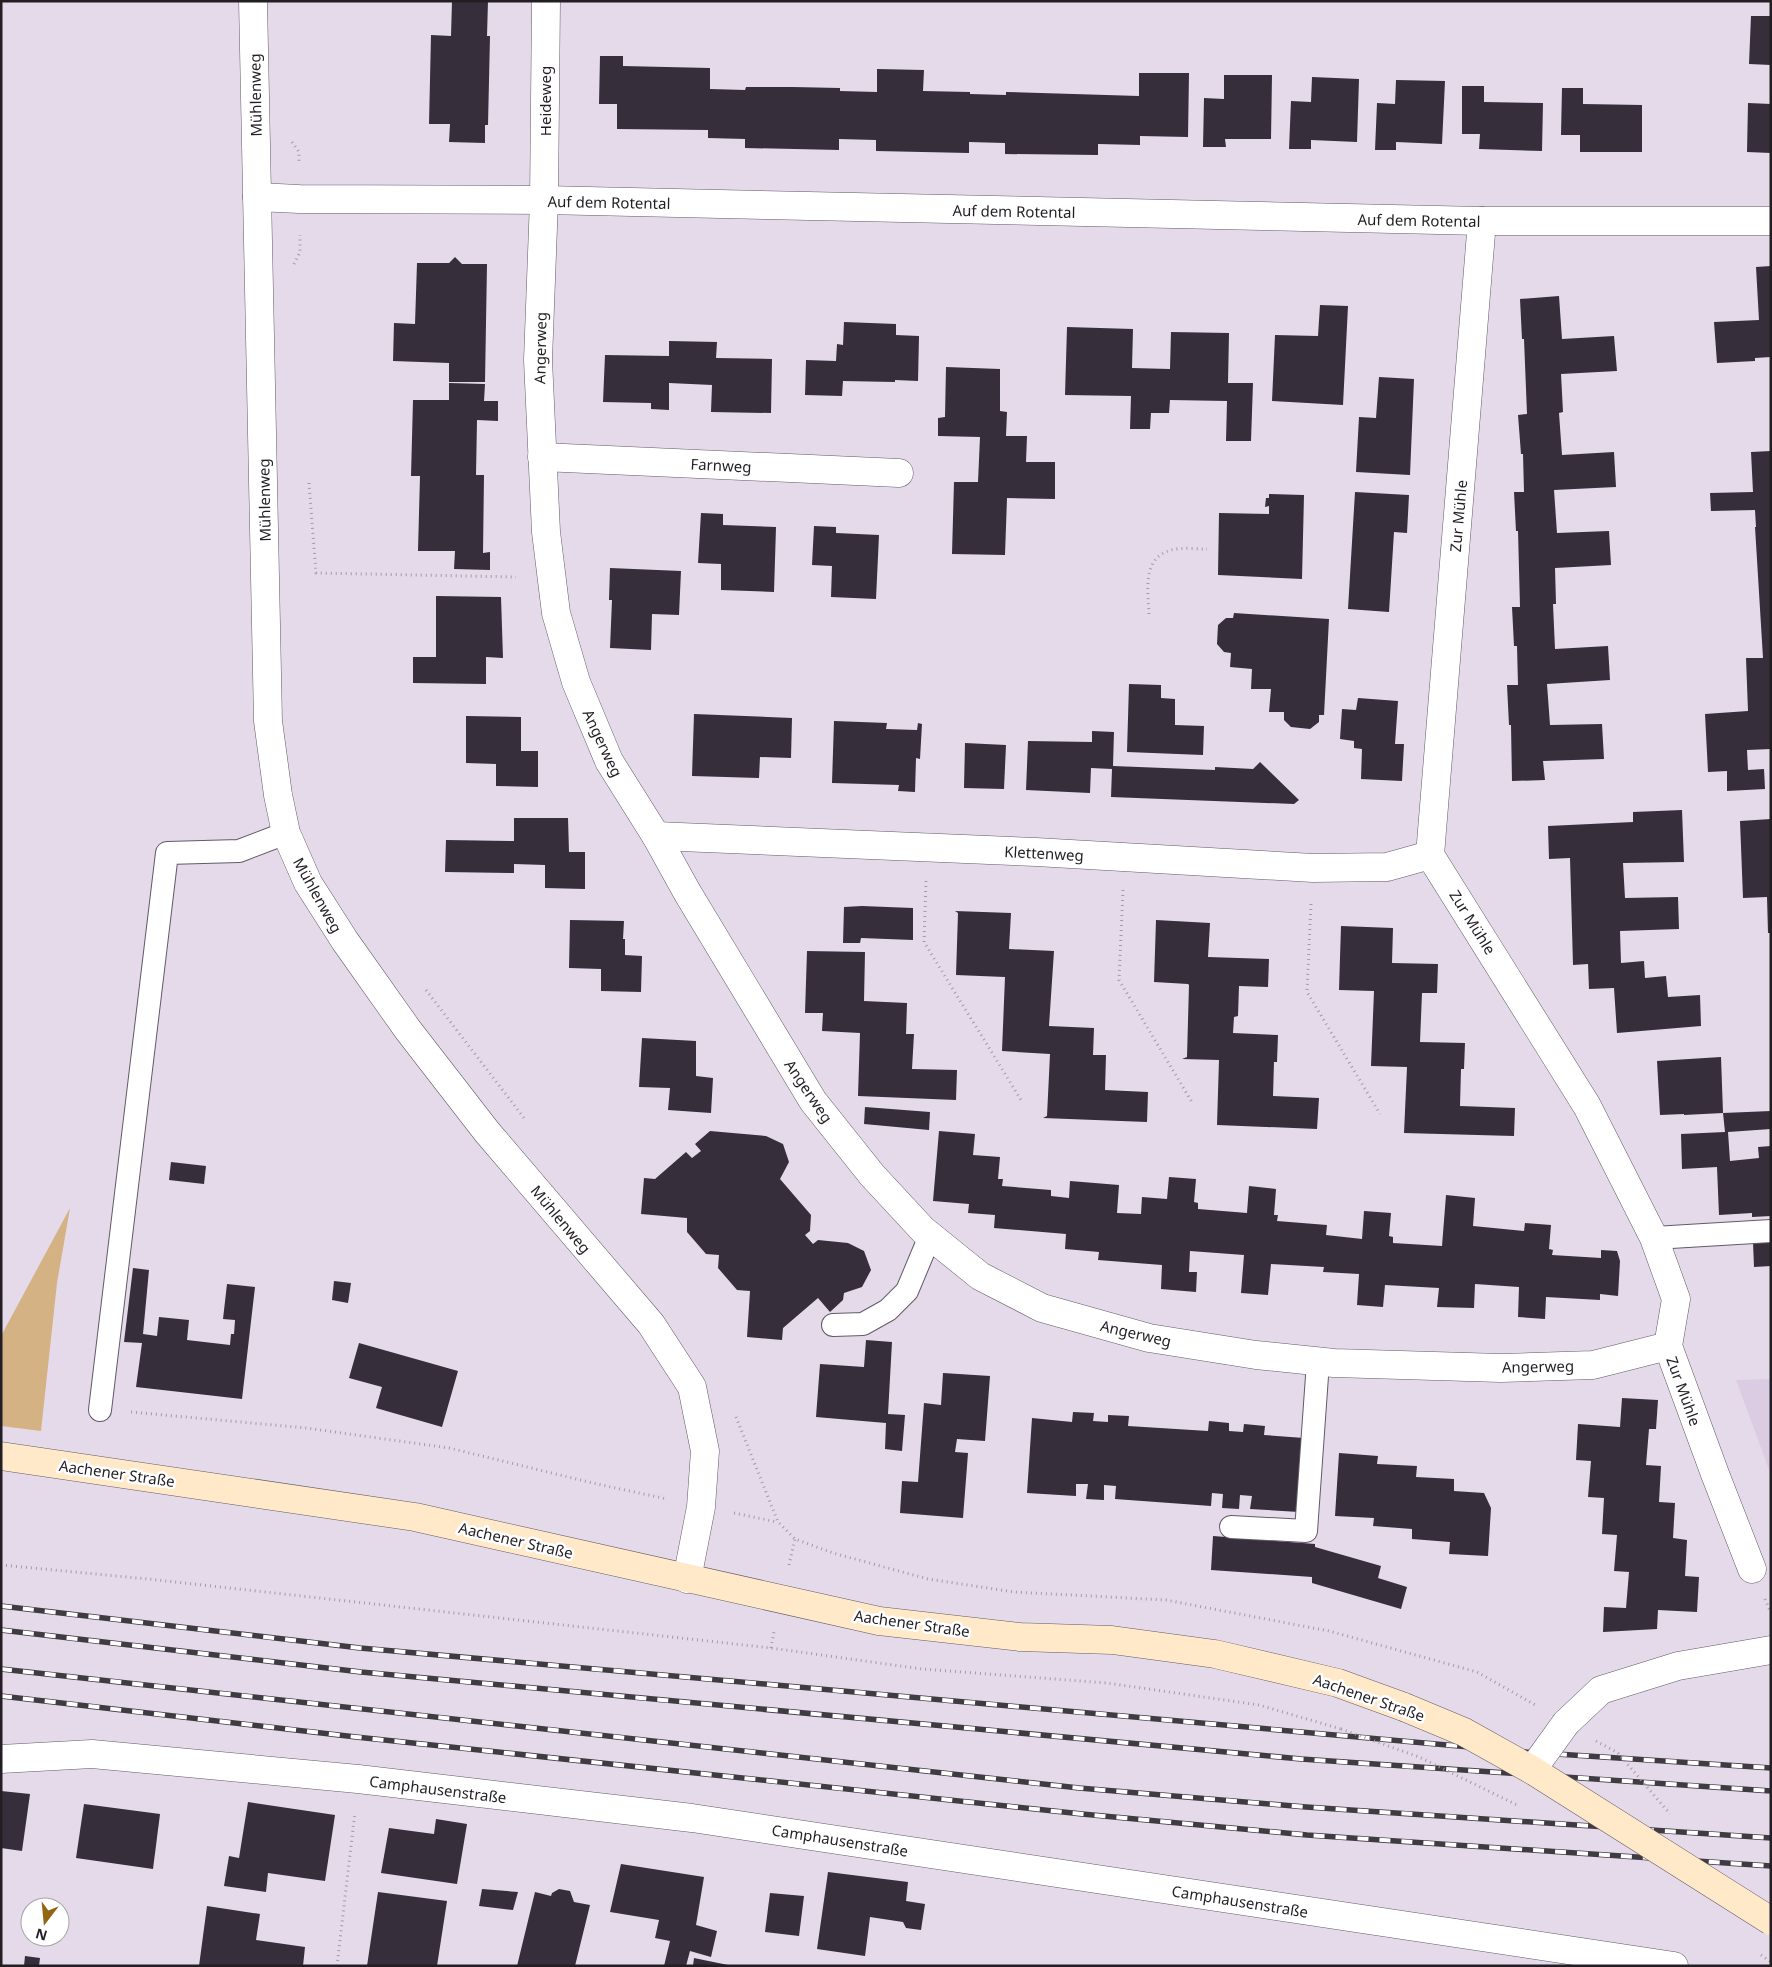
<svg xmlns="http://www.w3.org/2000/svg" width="1772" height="1967" font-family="'Noto Sans',sans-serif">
  <rect width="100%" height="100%" fill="#e5daea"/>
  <path fill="#dbcce3" d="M1771 1379V1475L1736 1380Z"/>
  <path fill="#d4b284" d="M70 1208 57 1283 41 1431 1 1426V1336Z"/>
  <g fill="#362e3b">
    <path d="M452 1H488L487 36H490L488 125H485V143L449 142 450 124H429L431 35 451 36Z"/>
    <path d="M1751 16H1771V65L1749 64Z"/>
    <path d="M600 56H623V66L710 68V89L745 90 746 87H793L840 88V91L877 92V69L924 70 923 91 970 92V94L1006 95V92L1139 96V73H1189L1188 137 1140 136V145L1098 144V155L1005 154V143L969 142V153L876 151V140L839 139V150L745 148V139L708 138V130L617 129V104H599Z"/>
    <path d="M1224 75H1272L1271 139H1225L1226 147H1203L1204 98 1224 99Z"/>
    <path d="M1312 77 1359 79 1357 142 1311 140V149H1289L1291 101 1311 102Z"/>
    <path d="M1396 80 1445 81 1442 144 1396 142V150H1375L1377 103 1395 104Z"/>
    <path d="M1462 86H1484V102L1543 103 1542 151 1479 149 1480 134H1462Z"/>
    <path d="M1562 88H1583V104L1642 105V152H1580V135H1561Z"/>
    <path d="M1748 103 1771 104V153L1747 152Z"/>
    <path d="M455 257 462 264H487L485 382H449V363L393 361 394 323 415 324 417 263H449Z"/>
    <path d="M1771 266V357L1755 358V361L1717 363 1714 322 1759 320 1756 267Z"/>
    <path d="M1559 296 1562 339 1614 336 1617 371 1561 374 1563 412 1559 413 1562 455 1614 452 1616 487 1554 490 1557 533 1609 531 1611 565 1555 568 1556 604H1553L1555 649 1608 646 1610 680 1547 684 1550 725 1602 724 1604 759 1543 761 1545 780 1512 781 1511 725H1509L1507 685H1518L1517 646H1514L1512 607H1520L1518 531H1516L1514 492H1524L1523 454H1521L1518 415 1527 414 1524 339H1522L1520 299Z"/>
    <path d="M1320 305 1348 306 1343 405 1272 401 1275 335 1318 336Z"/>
    <path d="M844 322 896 324V335L919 336 918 381 895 380V382L843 381 842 396 805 395 806 360 836 361 837 344 843 345Z"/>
    <path d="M1067 327 1133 329 1132 368 1170 369 1171 332 1229 333 1228 383H1253L1251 441H1226L1227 401 1170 400 1169 413H1151L1150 429H1130L1131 396 1065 395Z"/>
    <path d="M669 341 717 342 716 358 772 359 771 413 711 412 712 385 669 383V410L651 409V403L603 402 605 355 669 356Z"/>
    <path d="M946 367 1000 369V411L1007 412 1006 436H1027L1026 462H1055V499L1007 498 1005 555 952 554 954 482H978L980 437 938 436V418L945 417Z"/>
    <path d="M1379 377 1414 379 1410 475 1356 472 1359 417 1376 418Z"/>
    <path d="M449 383 485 384 484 401H498V421L477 420 476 475H484L483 553 490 552V570L454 569 455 551H418L420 476H411L413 400H449Z"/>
    <path d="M1771 451V749L1747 750 1748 770 1764 769 1765 789 1727 791V771L1708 772 1705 714 1748 711 1746 658H1763L1755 527H1756L1755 510 1711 511 1710 493 1753 492 1751 452Z"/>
    <path d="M1355 492 1409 495 1407 533 1394 532 1389 612 1348 609Z"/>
    <path d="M1269 494 1304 495 1302 579 1218 575 1219 513 1269 514V506L1265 507 1266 498H1269Z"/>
    <path d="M701 513 723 514V525L776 527 774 592 721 590V564L698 563Z"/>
    <path d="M814 526 836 527V533L879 535 876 599 831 597 832 566 812 565Z"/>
    <path d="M610 568 681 571 679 615 652 614 651 650 610 648 612 600H609Z"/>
    <path d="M436 596 501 597 503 658 486 657V684L413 683V657H436Z"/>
    <path d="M1234 613 1329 619 1324 715H1319V722L1310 729 1291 727 1284 720V712H1269L1271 689H1251L1252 669 1230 667 1231 653 1224 652 1217 644 1218 625 1226 618H1233Z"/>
    <path d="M1129 684 1161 685V698L1175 699V725L1204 726 1203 755 1127 752Z"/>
    <path d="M1358 698 1398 701 1395 744H1404L1402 781 1361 779 1362 749 1354 748V741L1340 739 1342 709 1356 710Z"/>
    <path d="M694 714 792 718 791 758 760 757 759 778 692 776Z"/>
    <path d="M466 716 521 717V751H538V787L496 786V764L466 763Z"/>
    <path d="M834 721 887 723 886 729 917 730 918 723 922 724 920 759 916 758 915 792 898 791 899 785 832 783Z"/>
    <path d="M1092 731 1114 732 1113 766 1215 770V767L1253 769 1260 762 1299 800 1294 804 1111 797 1112 769 1091 768 1090 793 1026 790 1028 741 1092 742Z"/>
    <path d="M965 743 1006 745 1004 789 964 788Z"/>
    <path d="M1682 810 1684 862 1623 863 1625 898 1678 897 1679 929 1620 931 1621 963 1644 961 1645 978 1666 976 1668 997 1700 995 1701 1026 1617 1033 1614 988 1589 989 1588 964 1573 965 1570 858 1549 859 1548 826 1633 822V812Z"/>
    <path d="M514 818H568L569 852H585V889L545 888V865L514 864V873L445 872 446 840 514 841Z"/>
    <path d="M1771 819V933H1768L1767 897 1743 898 1740 821Z"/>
    <path d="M862 906 913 908V940L861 938 860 943H843L844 907Z"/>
    <path d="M955 911 1011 913 1009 949 1054 951 1049 1026 1094 1028 1093 1055H1106L1105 1090 1148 1092 1147 1122 1043 1118 1047 1116 1050 1054 1002 1051 1005 977 956 975 958 913Z"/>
    <path d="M570 920 624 921 623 939H625V955L642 956 641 992 601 991V969L569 968Z"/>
    <path d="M1156 920 1210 923 1208 957 1269 959 1268 987 1239 986 1238 1016 1234 1017 1233 1033 1278 1035 1277 1062H1274L1273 1096 1319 1098 1317 1129 1217 1125 1219 1060 1182 1059 1187 1057 1189 985 1188 984 1154 982Z"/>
    <path d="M1341 926 1393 928 1392 963 1438 964 1437 993H1422L1420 1042 1465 1043 1464 1069H1461L1460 1106 1515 1108 1514 1136 1404 1133 1407 1067 1371 1066 1374 991 1339 990Z"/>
    <path d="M807 951 865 952 864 1001 907 1003 906 1034H914L912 1069 957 1070 956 1100 858 1096 860 1033 822 1031 823 1013H805Z"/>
    <path d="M642 1038 696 1041V1076L713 1078 711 1113 668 1110 670 1088 639 1087Z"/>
    <path d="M1721 1057 1723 1113 1771 1111V1129L1728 1132 1730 1161 1759 1158 1758 1147 1771 1146V1216L1752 1217V1213L1719 1215 1717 1167 1682 1169 1681 1134 1725 1132 1723 1113 1684 1115V1114L1660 1115 1657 1061Z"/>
    <path d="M865 1107 930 1112 929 1130 864 1124Z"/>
    <path d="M710 1131 766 1136 783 1144 789 1162 780 1179 811 1215 810 1231 805 1235 813 1244 818 1240 848 1243 864 1251 871 1270 862 1287 844 1293 843 1300 830 1312 818 1298 783 1328 782 1340 747 1337 750 1291 737 1290 718 1268 719 1255 706 1254 687 1232V1218L641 1214 644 1178 655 1179 686 1152 692 1158 701 1151 695 1144Z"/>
    <path d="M939 1131 975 1134 973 1155 1000 1157 998 1179H1003L1002 1186 1051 1190V1196L1069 1198 1070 1181 1119 1185 1117 1213 1141 1214 1142 1197 1167 1199 1169 1177 1196 1179 1194 1202 1198 1203V1209L1247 1213 1249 1186 1276 1189 1274 1215H1278L1277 1221 1327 1225 1326 1235 1362 1239 1364 1211 1391 1213 1389 1236 1393 1237V1243L1442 1246 1446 1195 1475 1198 1473 1226 1524 1231 1525 1223 1551 1225 1549 1249 1553 1250 1552 1255 1601 1258V1250L1617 1251 1620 1261 1618 1296 1600 1294V1300L1546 1297 1545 1319 1518 1317 1519 1287 1475 1284 1474 1308 1437 1307 1439 1288 1385 1285 1383 1307 1357 1305 1359 1274 1323 1272 1324 1267 1271 1264 1268 1295 1241 1293 1244 1255 1190 1251 1189 1272H1197L1196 1292 1161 1289 1162 1265 1098 1260 1099 1252 1065 1249 1066 1234 994 1228 995 1215 968 1213 969 1204 933 1201Z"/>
    <path d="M171 1162 206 1166 204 1184 169 1180Z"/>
    <path d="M1771 1241V1266L1754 1267 1753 1242Z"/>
    <path d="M133 1268 149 1270 143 1334 157 1336 159 1317 189 1320 187 1340 230 1345 231 1334H234L235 1320 223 1319 227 1284 255 1287 242 1399 136 1387 142 1343 124 1342Z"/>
    <path d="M334 1281 351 1283 348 1303 332 1300Z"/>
    <path d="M866 1340 892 1342 888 1414 905 1415 902 1451 885 1449 886 1423 816 1417 820 1364 864 1367Z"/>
    <path d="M359 1343 458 1371 442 1427 376 1408 382 1387 349 1378Z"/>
    <path d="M943 1373 990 1376 985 1441 957 1439 955 1452 968 1453 963 1518 900 1513 902 1481 918 1482 924 1403 941 1405Z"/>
    <path d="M1622 1398 1658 1400 1656 1429H1649L1646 1465 1661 1466 1659 1502 1675 1503 1673 1538 1687 1540 1685 1576 1699 1577 1697 1612 1658 1610 1657 1629 1603 1632 1604 1607 1626 1608 1629 1572 1614 1571 1617 1535 1602 1534 1604 1498 1588 1497 1591 1461 1576 1460 1578 1424 1620 1427Z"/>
    <path d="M1073 1412 1094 1413 1093 1421 1108 1422V1415L1129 1416 1128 1426 1208 1431 1209 1421 1229 1423V1431L1243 1432 1244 1424 1265 1426 1264 1435 1304 1438 1299 1512 1250 1509 1252 1496 1240 1495 1239 1509 1222 1508 1223 1494 1212 1493 1211 1506 1115 1499 1116 1486 1104 1485V1500L1086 1499 1088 1484H1076V1496L1027 1493 1032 1418 1072 1422Z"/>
    <path d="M1339 1453 1378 1456 1377 1464 1417 1466 1416 1477 1454 1479V1491L1484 1493 1491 1508 1488 1556 1449 1554 1450 1542 1412 1539V1529L1373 1526 1374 1518 1335 1516Z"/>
    <path d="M1213 1536 1315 1544V1547L1381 1566 1378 1578 1407 1587 1401 1609 1312 1583V1577L1211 1570Z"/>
    <path d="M1 1791 30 1794 22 1851 1 1848Z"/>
    <path d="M248 1802 335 1815 325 1881 268 1873 266 1892 224 1886 229 1856 239 1858Z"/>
    <path d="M84 1804 160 1814 153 1869 76 1858Z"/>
    <path d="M436 1819 467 1824 457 1884 381 1873 389 1828 434 1834Z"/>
    <path d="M621 1864 704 1877 696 1925 717 1931 711 1957 690 1951 686 1966H664L670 1941 655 1938 659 1920 610 1912Z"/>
    <path d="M828 1872 908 1882 906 1901 925 1904 921 1930 906 1928 903 1922 870 1917 865 1956 817 1949Z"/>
    <path d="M482 1889 518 1892 513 1910 479 1906Z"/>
    <path d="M559 1889 570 1891 574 1902 590 1905 575 1966H517L535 1892 551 1896 552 1893Z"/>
    <path d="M378 1892 447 1901 437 1966H367Z"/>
    <path d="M770 1893 804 1896 799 1936 765 1932Z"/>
    <path d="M207 1906 260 1914 256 1940 305 1947 303 1966H199Z"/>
    <path d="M25 1956 40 1958 39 1966H24Z"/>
    <path d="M694 1958 728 1965V1966H693Z"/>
  </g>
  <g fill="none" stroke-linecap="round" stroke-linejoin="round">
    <defs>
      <g id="service">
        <path d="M1654 1238 1771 1231"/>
        <path d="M833 1325 863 1324 888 1310 907 1291 930 1236"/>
        <path d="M100 1410 167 853 239 851 286 833"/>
        <path d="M1231 1527 1306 1531 1318 1362"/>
      </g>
      <g id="minor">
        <path d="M546 1 544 200 538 360 546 532 556 613 576 682 609 761 656 836 687 892 813 1101 872 1175 923 1230 980 1276 1042 1308 1149 1338 1256 1355 1334 1363 1501 1368 1593 1365 1668 1346"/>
        <path d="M257 197 299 199 544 200 1482 221H1771"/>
        <path d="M1482 221 1430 855 1587 1106 1654 1238 1676 1299 1668 1346 1715 1474 1752 1569"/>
        <path d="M542 457 899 473"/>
        <path d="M656 836 1036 852 1313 868 1387 867 1430 855"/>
        <path d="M1566 1723 1601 1690 1678 1666 1771 1650"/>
        <path d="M1 1759 92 1754 358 1779 692 1818 1674 1966"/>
      </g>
      <path id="tertiary" d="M253 1 268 721 278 795 286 833 308 883 345 941 408 1030 487 1132 651 1324 692 1387 705 1451 701 1507 687 1579"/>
      <path id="secondary" d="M1 1456 415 1517 879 1621 1020 1637 1112 1640 1215 1654 1338 1683 1404 1707"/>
    </defs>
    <use href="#service" stroke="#625a67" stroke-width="24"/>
    <use href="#minor" stroke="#625a67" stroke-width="29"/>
    <use href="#tertiary" stroke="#625a67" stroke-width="29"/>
    <use href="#secondary" stroke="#625a67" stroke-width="29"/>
    <g stroke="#a39aa7" stroke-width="3" stroke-dasharray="1 4" stroke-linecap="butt">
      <path d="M292 142 299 152V163"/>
      <path d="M294 264 300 252V235"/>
      <path d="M309 483 316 573 516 577"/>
      <path d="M1149 614C1148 590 1142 558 1171 550 1182 547 1196 549 1207 549"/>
      <path d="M926 881 924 942 1021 1100"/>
      <path d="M1123 890 1119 980 1193 1104"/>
      <path d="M1311 904 1307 992 1380 1114"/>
      <path d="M426 990 524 1118"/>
      <path d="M131 1412 306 1428 449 1448 597 1484 667 1499"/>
      <path d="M736 1417 778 1522 795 1539 833 1553 928 1579 1014 1592 1166 1600 1329 1631 1477 1672 1537 1706"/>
      <path d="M734 1513 777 1522"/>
      <path d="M1 1565 148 1579 771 1648 922 1669 1107 1683 1259 1705 1341 1729"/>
      <path d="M789 1565 795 1539"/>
      <path d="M1765 1599 1771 1613"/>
      <path d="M771 1648 774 1632"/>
      <path d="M1596 1741 1618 1753"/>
      <path d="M337 1966 355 1812"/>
    </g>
    <use href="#service" stroke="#fff" stroke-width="22"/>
    <use href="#minor" stroke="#fff" stroke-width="28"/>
    <use href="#tertiary" stroke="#fff" stroke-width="28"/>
    <use href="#secondary" stroke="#ffe9c8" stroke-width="28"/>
    <defs>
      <g id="rail">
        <path d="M1 1606 360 1648 1526 1752 1771 1768"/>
        <path d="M1 1630 361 1672 1301 1759 1771 1791"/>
        <path d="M1 1669 1079 1788 1306 1807 1771 1838"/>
        <path d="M1 1696 356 1737 1082 1814 1307 1835 1771 1866"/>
      </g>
    </defs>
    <use href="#rail" stroke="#403b42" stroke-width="5.5"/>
    <use href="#rail" stroke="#fff" stroke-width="4" stroke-dasharray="11" stroke-linecap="butt"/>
    <defs>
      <path id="minor-bridge" d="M1532 1770 1566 1723"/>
      <path id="secondary-bridge" d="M1404 1707 1464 1732 1532 1770 1771 1921"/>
    </defs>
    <use href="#minor-bridge" stroke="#625a67" stroke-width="29" stroke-linecap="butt"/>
    <use href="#secondary-bridge" stroke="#625a67" stroke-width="29" stroke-linecap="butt"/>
    <g stroke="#a39aa7" stroke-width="3" stroke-dasharray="1 4" stroke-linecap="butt">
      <path d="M1341 1729 1419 1757 1519 1806"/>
      <path d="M1618 1753 1670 1814"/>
      <path d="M1761 1955 1771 1962"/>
    </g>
    <use href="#minor-bridge" stroke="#fff" stroke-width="28"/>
    <use href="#secondary-bridge" stroke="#ffe9c8" stroke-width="28"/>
  </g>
  <g text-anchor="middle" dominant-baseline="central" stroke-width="5" stroke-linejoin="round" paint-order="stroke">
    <g font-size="15" fill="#221e24" stroke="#fff">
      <text transform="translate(255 95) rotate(-91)">Mühlenweg</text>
      <text transform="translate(545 101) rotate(-90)">Heideweg</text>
      <text transform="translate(609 202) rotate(1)">Auf dem Rotental</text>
      <text transform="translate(1014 211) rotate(1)">Auf dem Rotental</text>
      <text transform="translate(1419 220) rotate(1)">Auf dem Rotental</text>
      <text transform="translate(540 348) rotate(-89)">Angerweg</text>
      <text transform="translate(721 465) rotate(3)">Farnweg</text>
      <text transform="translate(264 500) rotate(-91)">Mühlenweg</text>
      <text transform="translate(1458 516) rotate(-85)">Zur Mühle</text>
      <text transform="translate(603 743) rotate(65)">Angerweg</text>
      <text transform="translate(1044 853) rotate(3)">Klettenweg</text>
      <text transform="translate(318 895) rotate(61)">Mühlenweg</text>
      <text transform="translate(1473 922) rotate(58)">Zur Mühle</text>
      <text transform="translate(809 1091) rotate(56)">Angerweg</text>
      <text transform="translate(561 1219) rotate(50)">Mühlenweg</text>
      <text transform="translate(1136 1333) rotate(13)">Angerweg</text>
      <text transform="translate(1538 1366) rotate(-1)">Angerweg</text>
      <text transform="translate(1684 1391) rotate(70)">Zur Mühle</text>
      <text transform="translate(117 1473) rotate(8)">Aachener Straße</text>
      <text transform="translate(516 1540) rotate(13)">Aachener Straße</text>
      <text transform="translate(912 1623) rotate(8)">Aachener Straße</text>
      <text transform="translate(1369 1697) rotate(19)">Aachener Straße</text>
      <text transform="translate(438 1789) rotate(7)">Camphausenstraße</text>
      <text transform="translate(840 1840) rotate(9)">Camphausenstraße</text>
      <text transform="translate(1240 1901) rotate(9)">Camphausenstraße</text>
    </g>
  </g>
  <rect width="1772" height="1967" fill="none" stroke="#221e24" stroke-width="5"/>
  <g transform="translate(45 1922) rotate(196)"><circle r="24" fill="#ffffff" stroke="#a7a5a7"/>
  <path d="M0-4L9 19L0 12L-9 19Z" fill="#936412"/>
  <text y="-8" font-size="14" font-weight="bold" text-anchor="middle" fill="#221e24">N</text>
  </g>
</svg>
